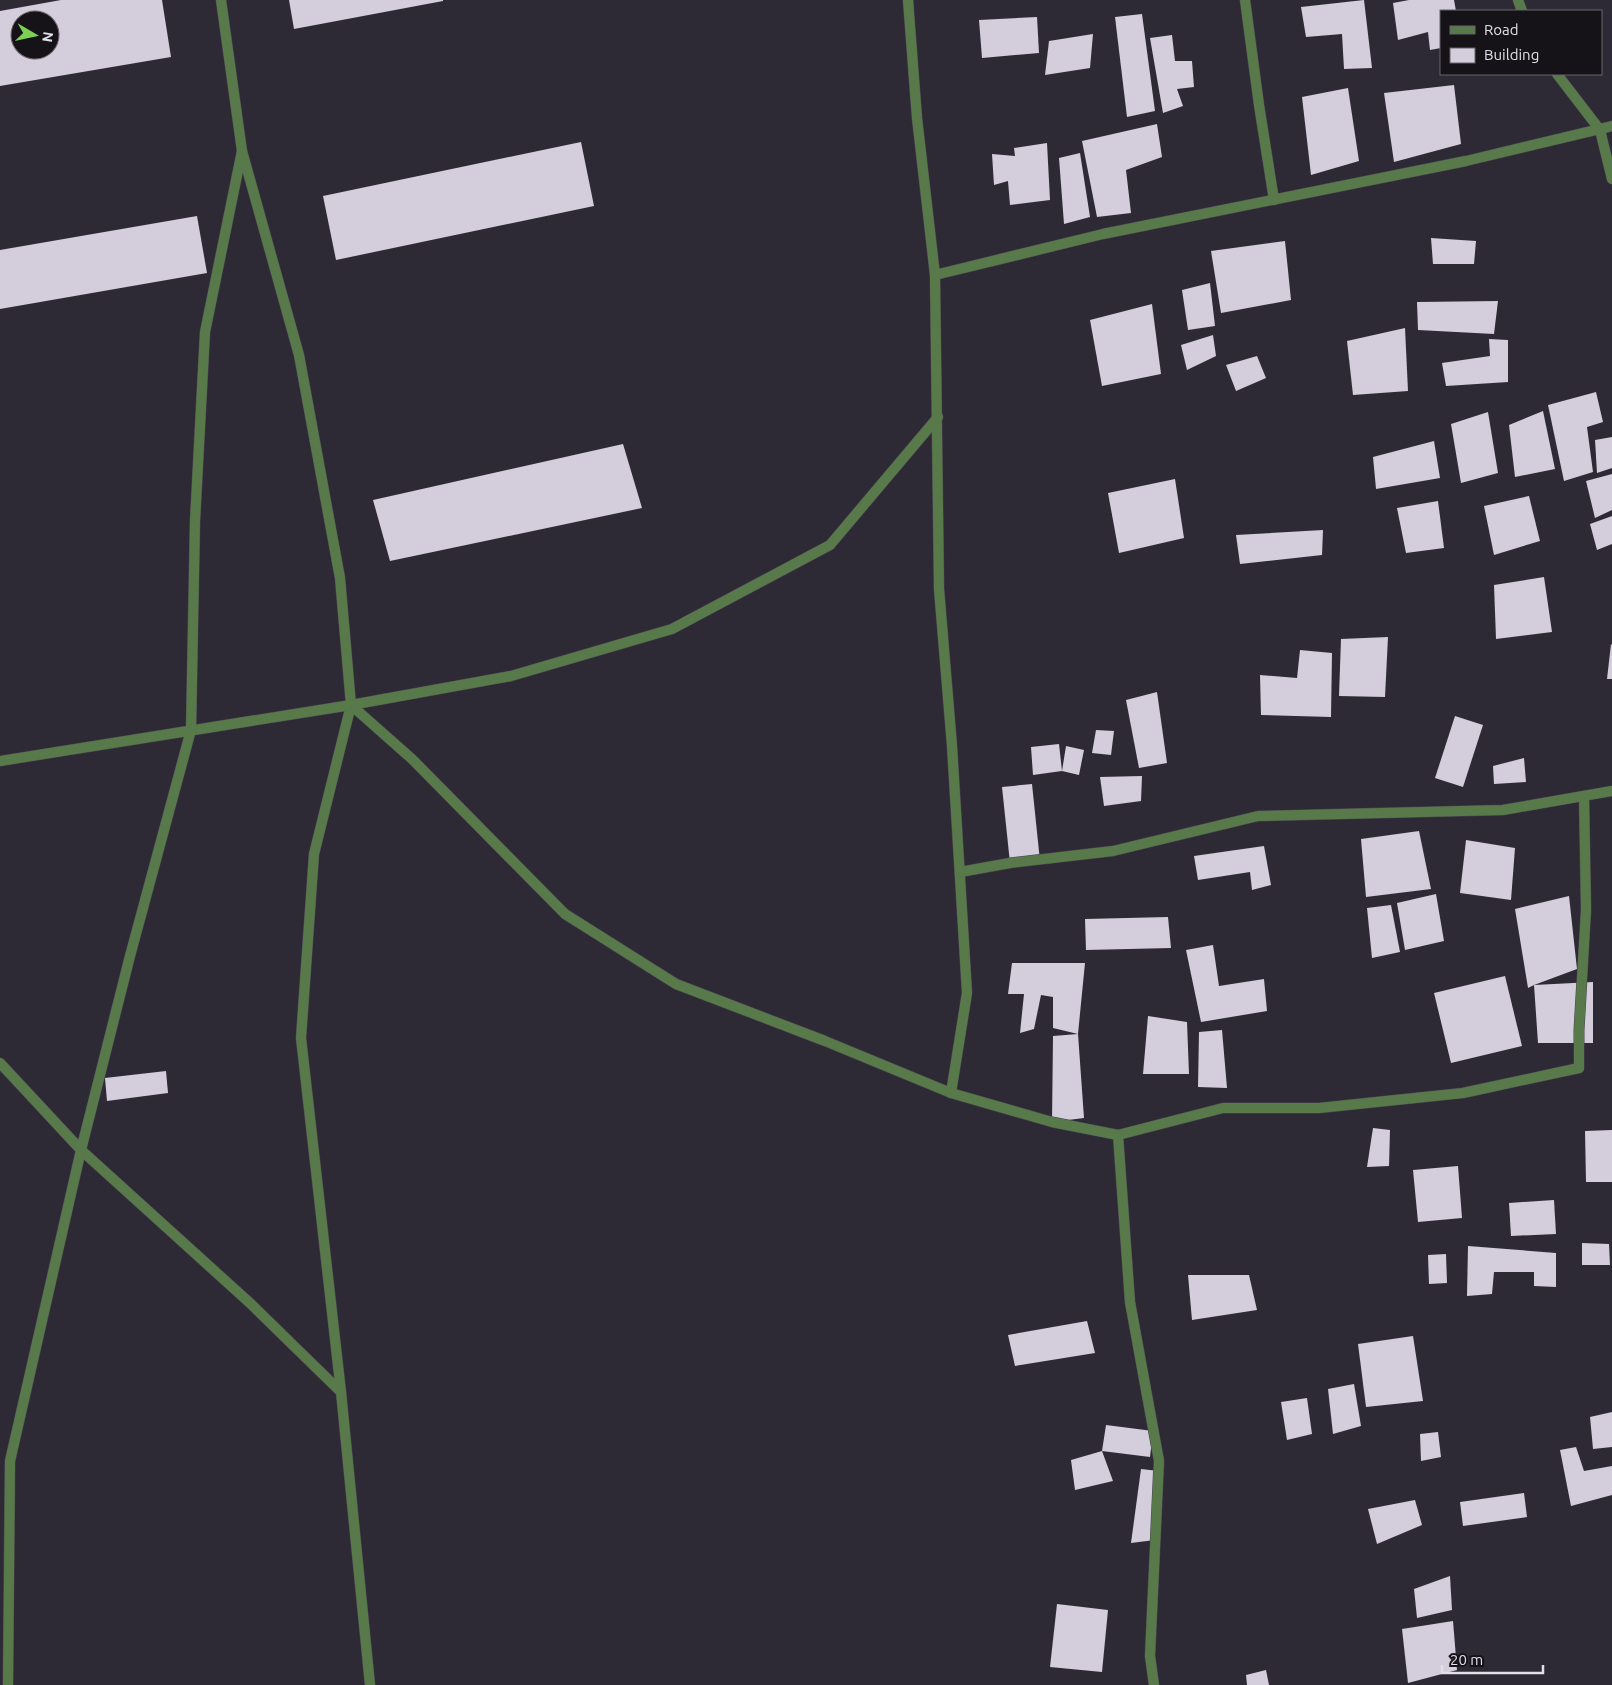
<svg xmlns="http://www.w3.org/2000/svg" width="1612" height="1685" font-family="Ubuntu,sans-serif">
  <rect width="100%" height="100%" fill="#2e2a35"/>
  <g fill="#d3cddc" fill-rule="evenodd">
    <path d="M61 0H162L171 57 0 86V11ZM20 20H50V50H20Z"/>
    <path d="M289 0H443V1L294 29Z"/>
    <path d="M1364 0 1372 68 1344 69 1342 34 1306 37 1301 7Z"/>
    <path d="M1409 0H1454L1456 11H1441V48L1430 50 1428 32 1398 40 1393 3Z"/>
    <path d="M1142 14 1155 111 1127 117 1115 17Z"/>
    <path d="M1037 17 1039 53 982 58 979 20Z"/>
    <path d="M1093 34 1090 68 1045 75 1049 41Z"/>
    <path d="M1172 35 1175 61H1192L1194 87 1177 89 1183 106 1163 113 1150 38Z"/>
    <path d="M1454 85 1461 144 1394 162 1384 93Z"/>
    <path d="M1348 88 1359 161 1311 175 1302 97Z"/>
    <path d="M1157 124 1162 157 1126 170 1131 213 1097 217 1082 141Z"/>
    <path d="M581 142 594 206 336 260 323 196Z"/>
    <path d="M1047 143 1050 200 1010 205 1008 181 994 185 992 154 1015 156 1014 148Z"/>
    <path d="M1080 153 1090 217 1064 224 1059 158Z"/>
    <path d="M197 216 207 273 0 309V250Z"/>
    <path d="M1431 238 1476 241 1474 264H1433Z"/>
    <path d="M1285 241 1291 300 1221 313 1211 251Z"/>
    <path d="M1210 283 1215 326 1188 330 1182 290Z"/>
    <path d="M1498 301 1494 334 1418 330 1417 302Z"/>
    <path d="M1152 304 1161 374 1102 386 1090 320Z"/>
    <path d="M1405 328 1408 391 1353 395 1347 341Z"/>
    <path d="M1213 335 1216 356 1187 370 1181 345Z"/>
    <path d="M1489 339 1508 340V382L1446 386 1442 363 1490 356Z"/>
    <path d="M1257 356 1266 378 1236 391 1226 365Z"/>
    <path d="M1596 392 1603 422 1587 427 1593 472 1564 481 1548 405Z"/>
    <path d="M1543 411 1555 469 1515 477 1509 425Z"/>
    <path d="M1488 412 1498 473 1461 483 1451 424Z"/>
    <path d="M1612 437V468L1597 473 1595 440Z"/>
    <path d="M1434 441 1440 478 1376 489 1373 457Z"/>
    <path d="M623 444 642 508 390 561 373 500Z"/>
    <path d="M1612 474V510L1595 518 1586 481Z"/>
    <path d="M1175 479 1184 538 1119 553 1108 493Z"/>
    <path d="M1529 496 1540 541 1494 555 1484 506Z"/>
    <path d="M1438 501 1444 548 1406 553 1397 508Z"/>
    <path d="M1612 516V544L1597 550 1590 524Z"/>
    <path d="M1323 530 1322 555 1240 564 1236 535Z"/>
    <path d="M1544 577 1552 632 1496 639 1494 585Z"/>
    <path d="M1388 637 1385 697 1339 696 1341 639Z"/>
    <path d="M1611 644 1612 645V679H1607Z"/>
    <path d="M1300 650 1332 653 1331 717 1261 715 1260 675 1297 678Z"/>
    <path d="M1157 692 1167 763 1139 768 1126 700Z"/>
    <path d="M1455 716 1483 725 1463 787 1435 778Z"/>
    <path d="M1096 730 1114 731 1111 755 1092 753Z"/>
    <path d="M1059 744 1062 771 1066 746 1084 750 1079 775 1062 771 1033 775 1031 747Z"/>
    <path d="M1524 758 1526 782 1494 784 1493 766Z"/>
    <path d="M1142 776 1141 801 1104 806 1100 777Z"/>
    <path d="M1032 784 1040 861 1010 863 1002 787Z"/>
    <path d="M1419 831 1431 889 1366 897 1361 839Z"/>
    <path d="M1466 840 1515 848 1511 900 1460 893Z"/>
    <path d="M1264 846 1271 885 1252 890 1250 872 1198 880 1194 856Z"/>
    <path d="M1436 894 1444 941 1405 950 1397 903Z"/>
    <path d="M1569 896 1577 969 1534 985 1593 982V1043H1538L1534 985 1528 988 1515 909Z"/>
    <path d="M1391 905 1400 952 1372 958 1367 908Z"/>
    <path d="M1168 917 1171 948 1086 950 1085 919Z"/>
    <path d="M1213 945 1219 986 1264 979 1267 1011 1201 1022 1186 950Z"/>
    <path d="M1012 963H1085L1078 1034 1084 1118 1052 1122 1053 1036 1078 1034 1053 1028V997L1041 995 1034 1029 1020 1033 1024 994H1008Z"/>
    <path d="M1505 976 1522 1046 1451 1063 1434 993Z"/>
    <path d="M1148 1016 1187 1022 1189 1074H1143Z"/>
    <path d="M1222 1030 1227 1088 1198 1087 1199 1032Z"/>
    <path d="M166 1071 168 1093 107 1101 105 1078Z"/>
    <path d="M1373 1128 1390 1130 1389 1166 1367 1167Z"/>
    <path d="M1612 1130V1182H1586L1585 1131Z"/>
    <path d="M1458 1166 1462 1218 1418 1222 1413 1170Z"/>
    <path d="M1554 1200 1556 1234 1511 1236 1509 1203Z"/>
    <path d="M1582 1243 1609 1244 1610 1265H1582Z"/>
    <path d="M1468 1246 1556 1253V1287L1534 1286V1272H1494L1492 1294 1467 1296Z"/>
    <path d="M1446 1254 1447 1283 1429 1284 1428 1255Z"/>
    <path d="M1188 1275H1249L1257 1310 1192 1320Z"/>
    <path d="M1087 1321 1095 1353 1015 1366 1008 1335Z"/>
    <path d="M1413 1336 1423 1401 1366 1407 1358 1344Z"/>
    <path d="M1354 1384 1361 1426 1333 1434 1328 1389Z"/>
    <path d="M1307 1398 1312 1434 1287 1440 1281 1402Z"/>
    <path d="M1612 1412V1447L1593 1449 1590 1417Z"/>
    <path d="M1106 1425 1153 1431 1150 1457 1102 1451Z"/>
    <path d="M1438 1432 1441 1457 1421 1461 1420 1434Z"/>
    <path d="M1576 1447 1584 1471 1612 1466V1495L1571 1506 1560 1450Z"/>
    <path d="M1102 1451 1113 1481 1075 1490 1071 1460Z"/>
    <path d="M1141 1469 1159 1471 1155 1540 1131 1543Z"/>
    <path d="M1524 1493 1527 1517 1463 1526 1460 1502Z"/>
    <path d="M1415 1500 1422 1525 1377 1544 1368 1509Z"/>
    <path d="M1450 1576 1452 1610 1417 1618 1414 1589Z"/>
    <path d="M1057 1604 1108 1610 1102 1672 1050 1667Z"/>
    <path d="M1453 1621 1457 1670 1408 1683 1402 1629Z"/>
    <path d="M1266 1670 1269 1685H1247L1246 1675Z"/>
  </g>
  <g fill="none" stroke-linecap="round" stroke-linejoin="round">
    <defs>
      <g id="street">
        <path d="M908 0 917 118 935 275 939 589 952 746 967 993 951 1093"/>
        <path d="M1245 0 1259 105 1274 200"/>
        <path d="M1518 0 1522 11"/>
        <path d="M1557 74 1600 130 1612 179"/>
        <path d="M242 151 299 355 340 578 351 705 412 759 565 914 676 984 825 1041 951 1093 1052 1122 1118 1135 1223 1108H1319L1463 1093 1579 1068V1030L1586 910 1584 796"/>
        <path d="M935 275 1103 234 1466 161 1612 126"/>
        <path d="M351 705 314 854 301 1038 341 1392 370 1685"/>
        <path d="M0 761 351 705 511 676 672 629 830 545 938 417"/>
        <path d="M960 872 1010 863 1113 851 1258 816 1503 810 1612 791"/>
        <path d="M0 1063 81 1150 251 1304 341 1392"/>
        <path d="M1118 1135 1130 1302 1159 1461 1150 1656 1154 1685"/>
        <path d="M8 1685 10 1461 81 1150 130 956 191 730 195 521 205 332 242 151 221 0"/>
      </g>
    </defs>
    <use href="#street" stroke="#4b4751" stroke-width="11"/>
    <use href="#street" stroke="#58794a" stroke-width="10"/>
  </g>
  <rect x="1440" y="10" width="162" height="65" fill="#151318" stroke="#67656b"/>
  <rect x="1450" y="26" width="25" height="8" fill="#58794a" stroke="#67656b"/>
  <text x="1484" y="35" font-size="15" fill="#e2e0e7">Road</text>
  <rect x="1450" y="48" width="25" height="15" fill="#d3cddc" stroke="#67656b"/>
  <text x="1484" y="60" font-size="15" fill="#e2e0e7">Building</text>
  <g transform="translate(35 35) rotate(99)"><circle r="24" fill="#151318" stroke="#67656b"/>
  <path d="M0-4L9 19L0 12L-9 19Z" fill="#7cd155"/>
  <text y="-8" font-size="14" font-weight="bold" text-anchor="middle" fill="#e2e0e7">N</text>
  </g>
  <path d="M1442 1665v8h101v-8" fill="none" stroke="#e2e0e7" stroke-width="2.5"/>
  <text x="1450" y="1665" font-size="15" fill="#e2e0e7" stroke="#151318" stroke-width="4" paint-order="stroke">20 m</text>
</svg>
